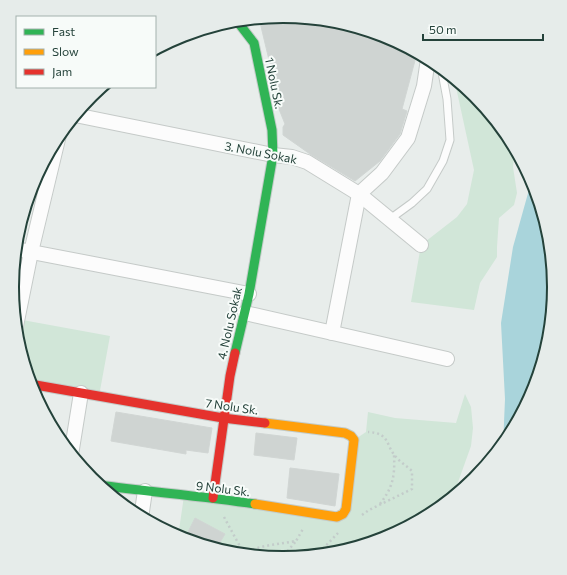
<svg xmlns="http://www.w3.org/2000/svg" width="567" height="575" font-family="Commissioner,sans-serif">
  <rect width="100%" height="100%" fill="#e8edeb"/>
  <g fill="#d1e6d8">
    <path d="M454 78 476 96 509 137 515 147 513 167 517 193 514 205 499 218 497 247V257L480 283 474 310 411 302 421 245 457 217 467 204 474 170Z"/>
    <path d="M17 319 110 336 99 396 30 384C24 364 13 341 17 319Z"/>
    <path d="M465 394 471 407 473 428 471 446 452 499 444 505 417 515 397 533 387 538 336 554 283 559 230 554 178 537 184 496 343 514 354 440 366 432 368 412 395 418 456 423Z"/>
  </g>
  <path fill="#a9d4db" d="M532 179 534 184 550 235 554 280 555 288 550 341 534 392 509 439 503 446 505 399 501 323 513 247Z"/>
  <g fill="#cfd4d2" stroke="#d1d6d4">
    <path d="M284 16 337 21 388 37 417 53 402 109 407 111 400 134 380 161 355 181 310 154 283 135V127L285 124 279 109 275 85 259 18Z"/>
    <path d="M116 412 212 428 208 453 186 450V454L111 441Z"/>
    <path d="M256 433 297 438 294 460 254 455Z"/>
    <path d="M290 468 339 474 335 506 287 498Z"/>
    <path d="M195 518 225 534 216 549 184 540Z"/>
  </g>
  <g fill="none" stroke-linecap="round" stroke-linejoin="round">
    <defs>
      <path id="lane" d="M390 219 412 203 427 189 443 161 450 140 447 99 441 67"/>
      <g id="street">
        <path d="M75 115 273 155 292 157 307 162 359 194 421 245"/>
        <path d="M16 249 249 294"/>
        <path d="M245 313 447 359"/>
        <path d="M16 326 31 252 59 135"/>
        <path d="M332 333 359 194 382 173 408 138 424 86 428 59"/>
        <path d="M71 455 81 393"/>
        <path d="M141 518 145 491"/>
      </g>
      <g id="fast">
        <path d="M235 353 249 294 273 155 272 130 254 43 237 21"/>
        <path d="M98 485C150 492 203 496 255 504"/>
      </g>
      <path id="slow" d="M255 504 337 517 343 514 346 509 354 440 351 436 345 433 265 423"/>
      <g id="jam">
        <path d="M30 384 223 418 265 423"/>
        <path d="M213 498 230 376 235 353"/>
      </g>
    </defs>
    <use href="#lane" stroke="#c5cac8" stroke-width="9"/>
    <use href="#street" stroke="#c5cac8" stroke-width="16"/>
    <use href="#fast" stroke="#c3cbc8" stroke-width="11"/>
    <use href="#slow" stroke="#c3cbc8" stroke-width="11"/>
    <use href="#jam" stroke="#c3cbc8" stroke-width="11"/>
    <g stroke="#c3ccca" stroke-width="2.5" stroke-dasharray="2 3" stroke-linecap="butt">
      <path d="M380 504C393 487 395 476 394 455"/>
      <path d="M362 515 369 510 412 489V471C407 466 401 463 397 458 385 446 391 433 368 432"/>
      <path d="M224 517 243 552 238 555"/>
      <path d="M243 552 265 546 296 541 303 529"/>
      <path d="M316 556 338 533"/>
      <path d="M281 559 296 541"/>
    </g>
    <use href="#lane" stroke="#fcfcfc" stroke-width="7"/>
    <use href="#street" stroke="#fcfcfc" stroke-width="14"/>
    <use href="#fast" stroke="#30b455" stroke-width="9"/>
    <use href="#slow" stroke="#ff9f0a" stroke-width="9"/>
    <use href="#jam" stroke="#e5322d" stroke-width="9"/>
  </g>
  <g text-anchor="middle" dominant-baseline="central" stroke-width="4" stroke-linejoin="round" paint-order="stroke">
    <g font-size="12" fill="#24423a" stroke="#f7fbf9">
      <text transform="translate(275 83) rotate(78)">1 Nolu Sk.</text>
      <text transform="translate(261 152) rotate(11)">3. Nolu Sokak</text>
      <text transform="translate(229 323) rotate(-77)">4. Nolu Sokak</text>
      <text transform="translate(232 406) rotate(8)">7 Nolu Sk.</text>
      <text transform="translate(223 488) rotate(7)">9 Nolu Sk.</text>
    </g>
  </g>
  <path d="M0 0H567V575H0ZM19 287a264 264 0 1 1 528 0a264 264 0 1 1-528 0Z" fill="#e6ecea" fill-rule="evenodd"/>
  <path fill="none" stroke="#24423a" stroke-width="2" d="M19 287a264 264 0 1 1 528 0a264 264 0 1 1-528 0Z"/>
  <rect x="16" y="16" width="140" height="72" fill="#f7fbf9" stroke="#a3b1ad"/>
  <rect x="24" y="29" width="20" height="6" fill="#30b455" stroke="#a3b1ad"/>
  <text x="52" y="36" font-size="12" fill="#24423a">Fast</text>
  <rect x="24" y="49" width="20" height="6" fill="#ff9f0a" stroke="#a3b1ad"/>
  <text x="52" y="56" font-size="12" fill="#24423a">Slow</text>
  <rect x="24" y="69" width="20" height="6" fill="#e5322d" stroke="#a3b1ad"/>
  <text x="52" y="76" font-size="12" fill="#24423a">Jam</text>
  <path d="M423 34v6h120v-6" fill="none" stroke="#24423a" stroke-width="2"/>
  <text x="429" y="34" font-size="12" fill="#24423a" stroke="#f7fbf9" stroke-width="3" paint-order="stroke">50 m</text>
</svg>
